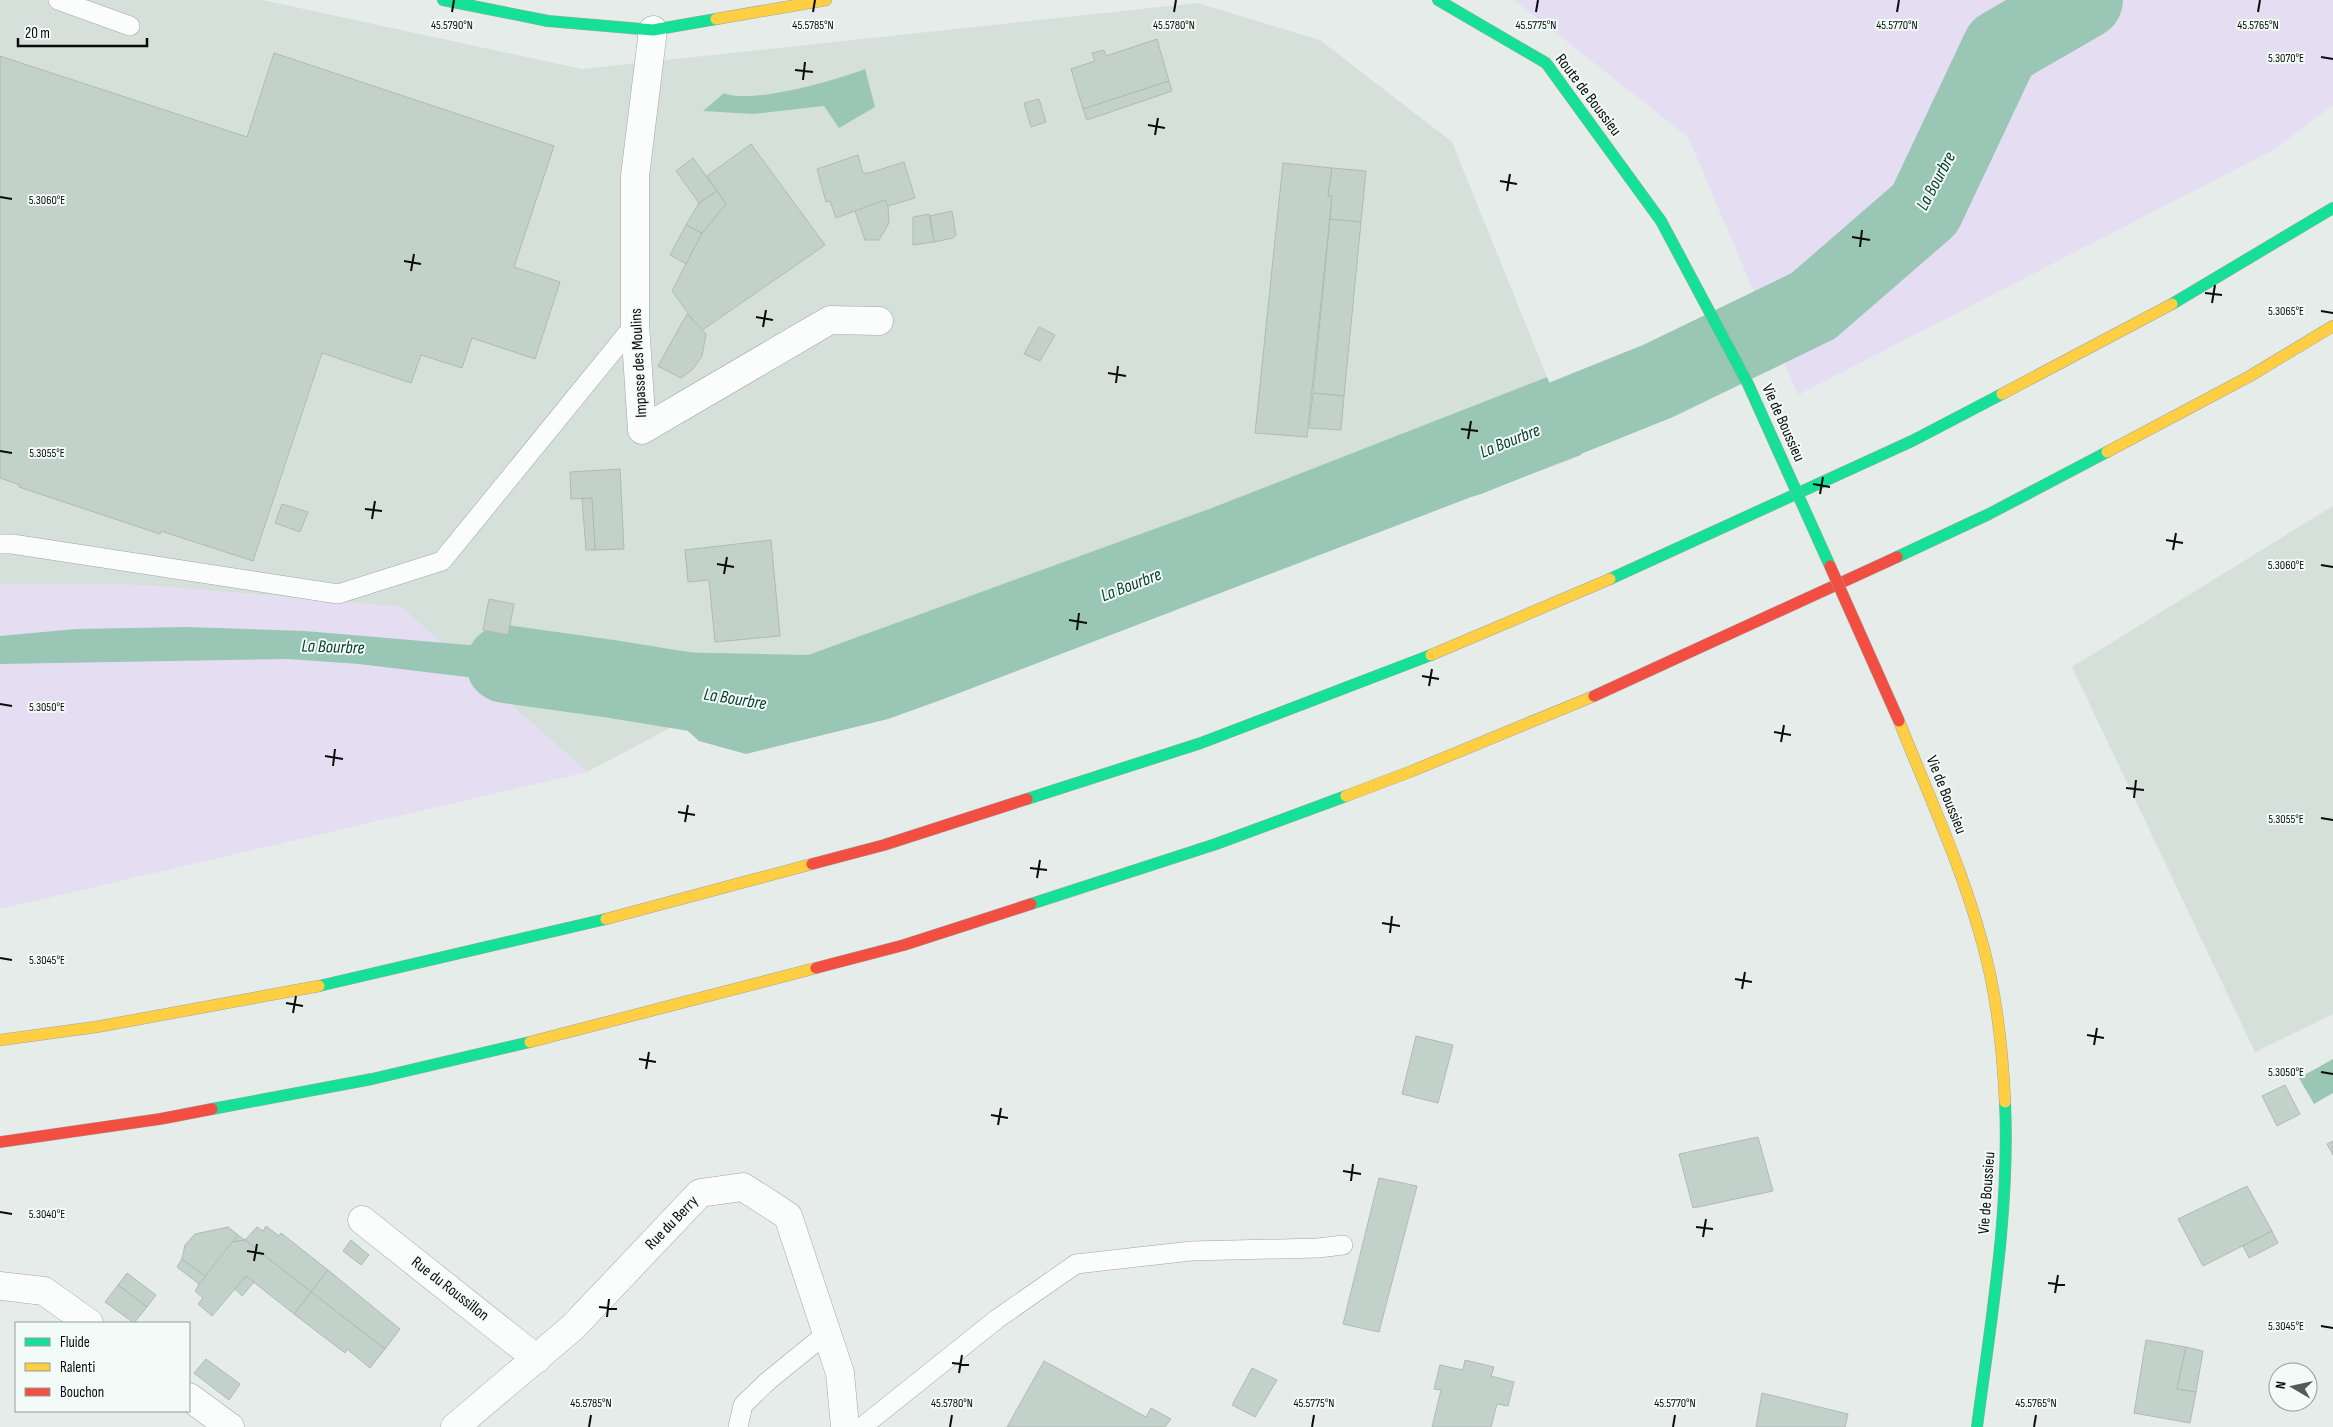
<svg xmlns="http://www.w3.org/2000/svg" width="2333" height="1427" font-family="'Sofia Sans Condensed',sans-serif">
  <rect width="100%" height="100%" fill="#e6ece9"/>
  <g fill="#d5e0db">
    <path d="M0 0H262L582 69 1197 3 1320 40 1452 142 1547 377 1209 509 808 655 587 772 401 607 143 585 0 584Z"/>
    <path d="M2333 506V1014L2255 1052 2072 667Z"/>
  </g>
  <g fill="#e5def3">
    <path d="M1514 0H2333V105L2275 149 1798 395 1688 137Z"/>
    <path d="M0 584 143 585 401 607 587 772 0 909Z"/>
  </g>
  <g fill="#9ac6b5">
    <path d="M865 69 875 107 839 128 824 106 754 114 703 111 724 93C750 105 837 80 865 69Z"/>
    <path d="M1547 377 1581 455 941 700 888 719 746 754 699 741 658 704 664 652 808 655 1209 509Z"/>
    <path d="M186 627 305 631 635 659 612 679 630 699 533 685 359 664 288 659 0 664V636L76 629Z"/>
    <path d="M2333 1059V1093L2314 1104 2299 1078Z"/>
  </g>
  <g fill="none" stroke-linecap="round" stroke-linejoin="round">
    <g stroke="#9ac6b5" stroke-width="78">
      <path d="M1466 458 1658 381 1813 306 1925 209 2001 48 2084 0"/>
      <path d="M505 664 612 679 766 704"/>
    </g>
  </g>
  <g fill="#c3d1cb" stroke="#b3b8b6">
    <path d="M1157 39 1169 81 1083 109 1071 69 1095 61 1092 53 1104 50 1106 56Z"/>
    <path d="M274 53 554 146 514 267 560 282 535 359 472 338 462 368 421 355 411 383 322 353 253 561 161 531 160 534 19 487 20 485 0 478V56L247 137Z"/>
    <path d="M1169 81 1172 91 1087 120 1083 109Z"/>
    <path d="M1039 99 1046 122 1031 127 1024 103Z"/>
    <path d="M751 144 825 245 701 331 672 291 702 233 726 204 707 176Z"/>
    <path d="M858 155 863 173H869L904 162 915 198 888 206 885 200 836 218 830 201 826 202 817 169Z"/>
    <path d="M693 158 717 191 699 203 676 171Z"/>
    <path d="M1283 163 1332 168 1328 196H1332L1307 437 1255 433Z"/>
    <path d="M1332 168 1366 171 1361 222 1330 219 1332 196H1328Z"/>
    <path d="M717 191 726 204 702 233 686 225 699 203Z"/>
    <path d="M885 200 888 206 889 223 879 240H865L855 211Z"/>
    <path d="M952 211 956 235 953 238 934 242 930 216Z"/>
    <path d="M929 214 934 242 913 245V217Z"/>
    <path d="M1330 219 1361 222 1344 396 1313 393Z"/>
    <path d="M686 225 702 233 686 264 670 255Z"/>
    <path d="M687 314 706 334 702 356 693 369 681 378 658 366Z"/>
    <path d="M1039 327 1055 335 1040 361 1024 354Z"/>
    <path d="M1313 393 1344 396 1341 430 1309 428Z"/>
    <path d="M620 469 624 549 595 550 592 498 571 499 570 472Z"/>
    <path d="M592 498 595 550H586L582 499Z"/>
    <path d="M282 504 308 512 300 532 275 523Z"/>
    <path d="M771 540 780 636 715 642 709 580 688 582 685 550Z"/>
    <path d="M489 599 514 604 508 635 483 630Z"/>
    <path d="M1416 1036 1453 1045 1438 1103 1402 1094Z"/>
    <path d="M2285 1085 2300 1114 2277 1126 2262 1096Z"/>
    <path d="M1758 1137 1773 1191 1693 1208 1679 1154Z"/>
    <path d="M2333 1141V1155L2327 1144Z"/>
    <path d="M1379 1178 1417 1186 1379 1332 1343 1324Z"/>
    <path d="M2247 1186 2272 1231 2203 1266 2178 1219Z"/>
    <path d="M266 1226 279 1236 281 1233 328 1270 311 1292 245 1240 257 1227 263 1231Z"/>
    <path d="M228 1227 238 1235 206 1277 182 1259 185 1245 195 1234Z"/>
    <path d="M2272 1231 2278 1243 2249 1258 2243 1246Z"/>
    <path d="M238 1235 239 1236 245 1240 232 1242Z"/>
    <path d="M245 1240 311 1292 294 1314 246 1276 212 1316 198 1304 203 1298 195 1291 199 1284 232 1242Z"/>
    <path d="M351 1240 369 1255 361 1265 343 1251Z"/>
    <path d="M182 1259 206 1277 199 1284 177 1267Z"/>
    <path d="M328 1270 400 1329 385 1349 311 1292Z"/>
    <path d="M127 1273 156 1295 147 1307 118 1285Z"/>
    <path d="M246 1276 254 1282 242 1296 235 1289Z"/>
    <path d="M118 1285 147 1307 134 1323 105 1302Z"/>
    <path d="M311 1292 385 1349 370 1368 347 1349 345 1353 294 1314Z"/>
    <path d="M2146 1340 2186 1347 2177 1389 2196 1392 2190 1423 2134 1413Z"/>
    <path d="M2186 1347 2203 1351 2196 1392 2177 1389Z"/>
    <path d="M206 1359 240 1384 229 1400 194 1373Z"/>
    <path d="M1465 1360 1494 1367 1491 1376 1514 1382 1508 1406 1497 1404 1491 1427H1432L1441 1390 1434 1389 1440 1365 1463 1370Z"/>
    <path d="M1044 1361 1146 1417 1151 1408 1171 1419 1165 1427H1007Z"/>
    <path d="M1252 1368 1277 1380 1255 1417 1232 1405Z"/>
    <path d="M1762 1393 1848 1414 1845 1427H1756Z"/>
  </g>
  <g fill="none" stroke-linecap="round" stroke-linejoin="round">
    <defs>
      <g id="lane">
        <path d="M58 0 130 26"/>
        <path d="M0 544H12L338 594 442 561 635 324"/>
        <path d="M738 1427 743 1405 768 1381 827 1333"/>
        <path d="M862 1427 997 1319 1076 1264 1191 1251 1318 1248 1343 1245"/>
      </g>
      <g id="street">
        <path d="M653 30 635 176V324L642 430 830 320 879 321"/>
        <path d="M362 1220 537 1359"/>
        <path d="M0 1286 44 1291 89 1323"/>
        <path d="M189 1397 230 1427"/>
        <path d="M455 1427 573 1327 700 1193 743 1187 788 1216 840 1373 845 1427"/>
      </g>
      <g id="fast">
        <path d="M443 0 548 21 653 30 716 19"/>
        <path d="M1438 0 1546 63 1661 221"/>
        <path d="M2172 304 2333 208"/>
        <path d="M1897 557 1989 514 2107 452"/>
        <path d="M1610 579 1912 441 2002 394"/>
        <path d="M1027 799 1201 743 1431 655"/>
        <path d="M1031 904 1216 844 1346 796"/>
        <path d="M319 986 606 919"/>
        <path d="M212 1109 372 1079 530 1042"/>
        <path d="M1977 1427C1991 1320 2010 1210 2005 1102"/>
      </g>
      <g id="slow">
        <path d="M716 19 826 0"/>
        <path d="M2002 394 2172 304"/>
        <path d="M2107 452 2250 376 2333 326"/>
        <path d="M1431 655 1610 579"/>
        <path d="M1899 721C1932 804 1971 886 1990 974 1999 1016 2003 1059 2005 1102"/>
        <path d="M1346 796 1412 771 1594 696"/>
        <path d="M606 919 812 864"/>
        <path d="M0 1040 96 1027 319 986"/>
        <path d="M530 1042 816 968"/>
      </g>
      <g id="jam">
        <path d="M1594 696 1897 557"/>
        <path d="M812 864 884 845 1027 799"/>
        <path d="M816 968 904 945 1031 904"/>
        <path d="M0 1142 160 1119 212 1109"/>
      </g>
    </defs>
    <use href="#lane" stroke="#a1a5a3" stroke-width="20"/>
    <use href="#street" stroke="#a1a5a3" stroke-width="29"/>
    <use href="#fast" stroke="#a1a5a3" stroke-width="12"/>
    <use href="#slow" stroke="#a1a5a3" stroke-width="12"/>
    <use href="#jam" stroke="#a1a5a3" stroke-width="12"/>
    <use href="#lane" stroke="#fbfcfc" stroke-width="19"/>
    <use href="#street" stroke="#fbfcfc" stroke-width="28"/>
    <use href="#fast" stroke="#16e098" stroke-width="11"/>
    <use href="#slow" stroke="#ffcf43" stroke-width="11"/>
    <use href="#jam" stroke="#f24e42" stroke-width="11"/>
    <defs>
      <path id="fast-bridge" d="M1661 221 1748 384 1830 566"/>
      <path id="jam-bridge" d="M1830 566 1899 721"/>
    </defs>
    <use href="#fast-bridge" stroke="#a1a5a3" stroke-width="12" stroke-linecap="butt"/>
    <use href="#jam-bridge" stroke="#a1a5a3" stroke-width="12" stroke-linecap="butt"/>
    <use href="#fast-bridge" stroke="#16e098" stroke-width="11"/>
    <use href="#jam-bridge" stroke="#f24e42" stroke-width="11"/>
  </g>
  <path fill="none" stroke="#090c0b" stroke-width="2" d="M452 12 454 0M813 12 815 0M1174 12 1176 0M1536 12 1538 0M1897 12 1899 0M2258 12 2260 0M2321 57 2333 59M795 70 813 72M803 80 805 62M1148 125 1165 128M1155 135 1158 118M1500 181 1517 184M1507 191 1510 174M0 197 12 199M1852 237 1870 240M1860 247 1862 230M404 261 421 264M411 271 414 254M2205 293 2222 295M2212 303 2215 285M2321 311 2333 313M756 317 773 320M763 327 766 310M1108 373 1126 376M1116 383 1118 366M1461 429 1478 431M1468 439 1471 421M0 451 12 453M1813 484 1830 487M1820 494 1823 477M365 509 382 511M372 519 375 501M2166 540 2183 543M2173 550 2176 533M717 564 734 567M2321 565 2333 567M724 574 727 557M1069 620 1087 623M1077 630 1079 613M1422 676 1439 679M1429 686 1432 669M0 704 12 706M1774 732 1791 735M1781 742 1784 725M325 756 343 759M333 766 335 749M2126 788 2144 790M2134 798 2136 780M678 812 695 815M2321 818 2333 820M685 822 688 805M1030 868 1047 870M1037 878 1040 860M1382 923 1400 926M1390 933 1392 916M0 958 12 960M1735 979 1752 982M1742 989 1745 972M286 1003 303 1006M293 1013 296 996M2087 1035 2104 1038M2094 1045 2097 1028M639 1059 656 1062M646 1069 649 1052M2321 1072 2333 1074M991 1115 1008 1118M998 1125 1001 1108M1343 1171 1361 1174M1351 1181 1353 1164M0 1212 12 1214M1696 1227 1713 1229M1703 1237 1706 1219M247 1251 264 1254M254 1261 257 1244M2048 1283 2065 1285M2055 1293 2058 1275M599 1307 617 1309M607 1317 609 1299M2321 1326 2333 1328M952 1363 969 1365M959 1373 962 1355M589 1427 591 1415M950 1427 952 1415M1312 1427 1314 1415M1673 1427 1675 1415M2034 1427 2036 1415"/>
  <g text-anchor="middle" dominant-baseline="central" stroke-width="4" stroke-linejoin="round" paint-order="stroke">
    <g font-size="16" fill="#090c0b" stroke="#f2fbf7">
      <text transform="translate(1588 95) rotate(53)">Route de Boussieu</text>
      <text transform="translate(639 363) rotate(-93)">Impasse des Moulins</text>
      <text transform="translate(1783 423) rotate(66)">Vie de Boussieu</text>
      <text transform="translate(1946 795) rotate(68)">Vie de Boussieu</text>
      <text transform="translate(1987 1193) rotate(-86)">Vie de Boussieu</text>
      <text transform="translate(672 1223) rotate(-46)">Rue du Berry</text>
      <text transform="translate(450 1289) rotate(38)">Rue du Roussillon</text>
    </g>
    <g font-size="18" font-style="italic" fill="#043b2c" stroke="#f2fbf7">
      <text transform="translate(1936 181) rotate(-62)">La Bourbre</text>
      <text transform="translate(1510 441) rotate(-22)">La Bourbre</text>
      <text transform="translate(1131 585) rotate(-21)">La Bourbre</text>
      <text transform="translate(333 647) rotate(2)">La Bourbre</text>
      <text transform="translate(735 699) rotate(9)">La Bourbre</text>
    </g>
  </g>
  <g font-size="12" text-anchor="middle" fill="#090c0b" stroke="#f2fbf7" stroke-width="4" stroke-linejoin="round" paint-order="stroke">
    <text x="452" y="29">45.5790°N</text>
    <text x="813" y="29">45.5785°N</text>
    <text x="1174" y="29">45.5780°N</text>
    <text x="1536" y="29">45.5775°N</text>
    <text x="1897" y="29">45.5770°N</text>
    <text x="2258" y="29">45.5765°N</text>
    <text x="2286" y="62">5.3070°E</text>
    <text x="47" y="204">5.3060°E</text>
    <text x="2286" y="315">5.3065°E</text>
    <text x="47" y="457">5.3055°E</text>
    <text x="2286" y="569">5.3060°E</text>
    <text x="47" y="711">5.3050°E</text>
    <text x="2286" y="823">5.3055°E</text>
    <text x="47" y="964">5.3045°E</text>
    <text x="2286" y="1076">5.3050°E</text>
    <text x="47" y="1218">5.3040°E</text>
    <text x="2286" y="1330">5.3045°E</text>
    <text x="591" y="1407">45.5785°N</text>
    <text x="952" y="1407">45.5780°N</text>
    <text x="1314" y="1407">45.5775°N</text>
    <text x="1675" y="1407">45.5770°N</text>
    <text x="2036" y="1407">45.5765°N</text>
  </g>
  <rect x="15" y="1322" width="175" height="90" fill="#f2fbf7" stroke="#959b99"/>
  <rect x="25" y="1338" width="25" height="8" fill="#16e098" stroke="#959b99"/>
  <text x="60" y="1347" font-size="15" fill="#090c0b">Fluide</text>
  <rect x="25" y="1363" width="25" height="8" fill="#ffcf43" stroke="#959b99"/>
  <text x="60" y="1372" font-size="15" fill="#090c0b">Ralenti</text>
  <rect x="25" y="1388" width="25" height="8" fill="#f24e42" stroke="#959b99"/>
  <text x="60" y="1397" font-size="15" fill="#090c0b">Bouchon</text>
  <g transform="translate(2293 1387) rotate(279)"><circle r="24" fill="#f2fbf7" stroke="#959b99"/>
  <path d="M0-4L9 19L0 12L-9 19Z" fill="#565a59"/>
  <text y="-8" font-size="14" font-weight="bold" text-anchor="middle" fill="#090c0b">N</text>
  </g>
  <path d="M18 38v8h129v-8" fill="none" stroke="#090c0b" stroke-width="2.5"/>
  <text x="25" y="38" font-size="15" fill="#090c0b" stroke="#f2fbf7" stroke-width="4" paint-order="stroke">20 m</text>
</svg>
